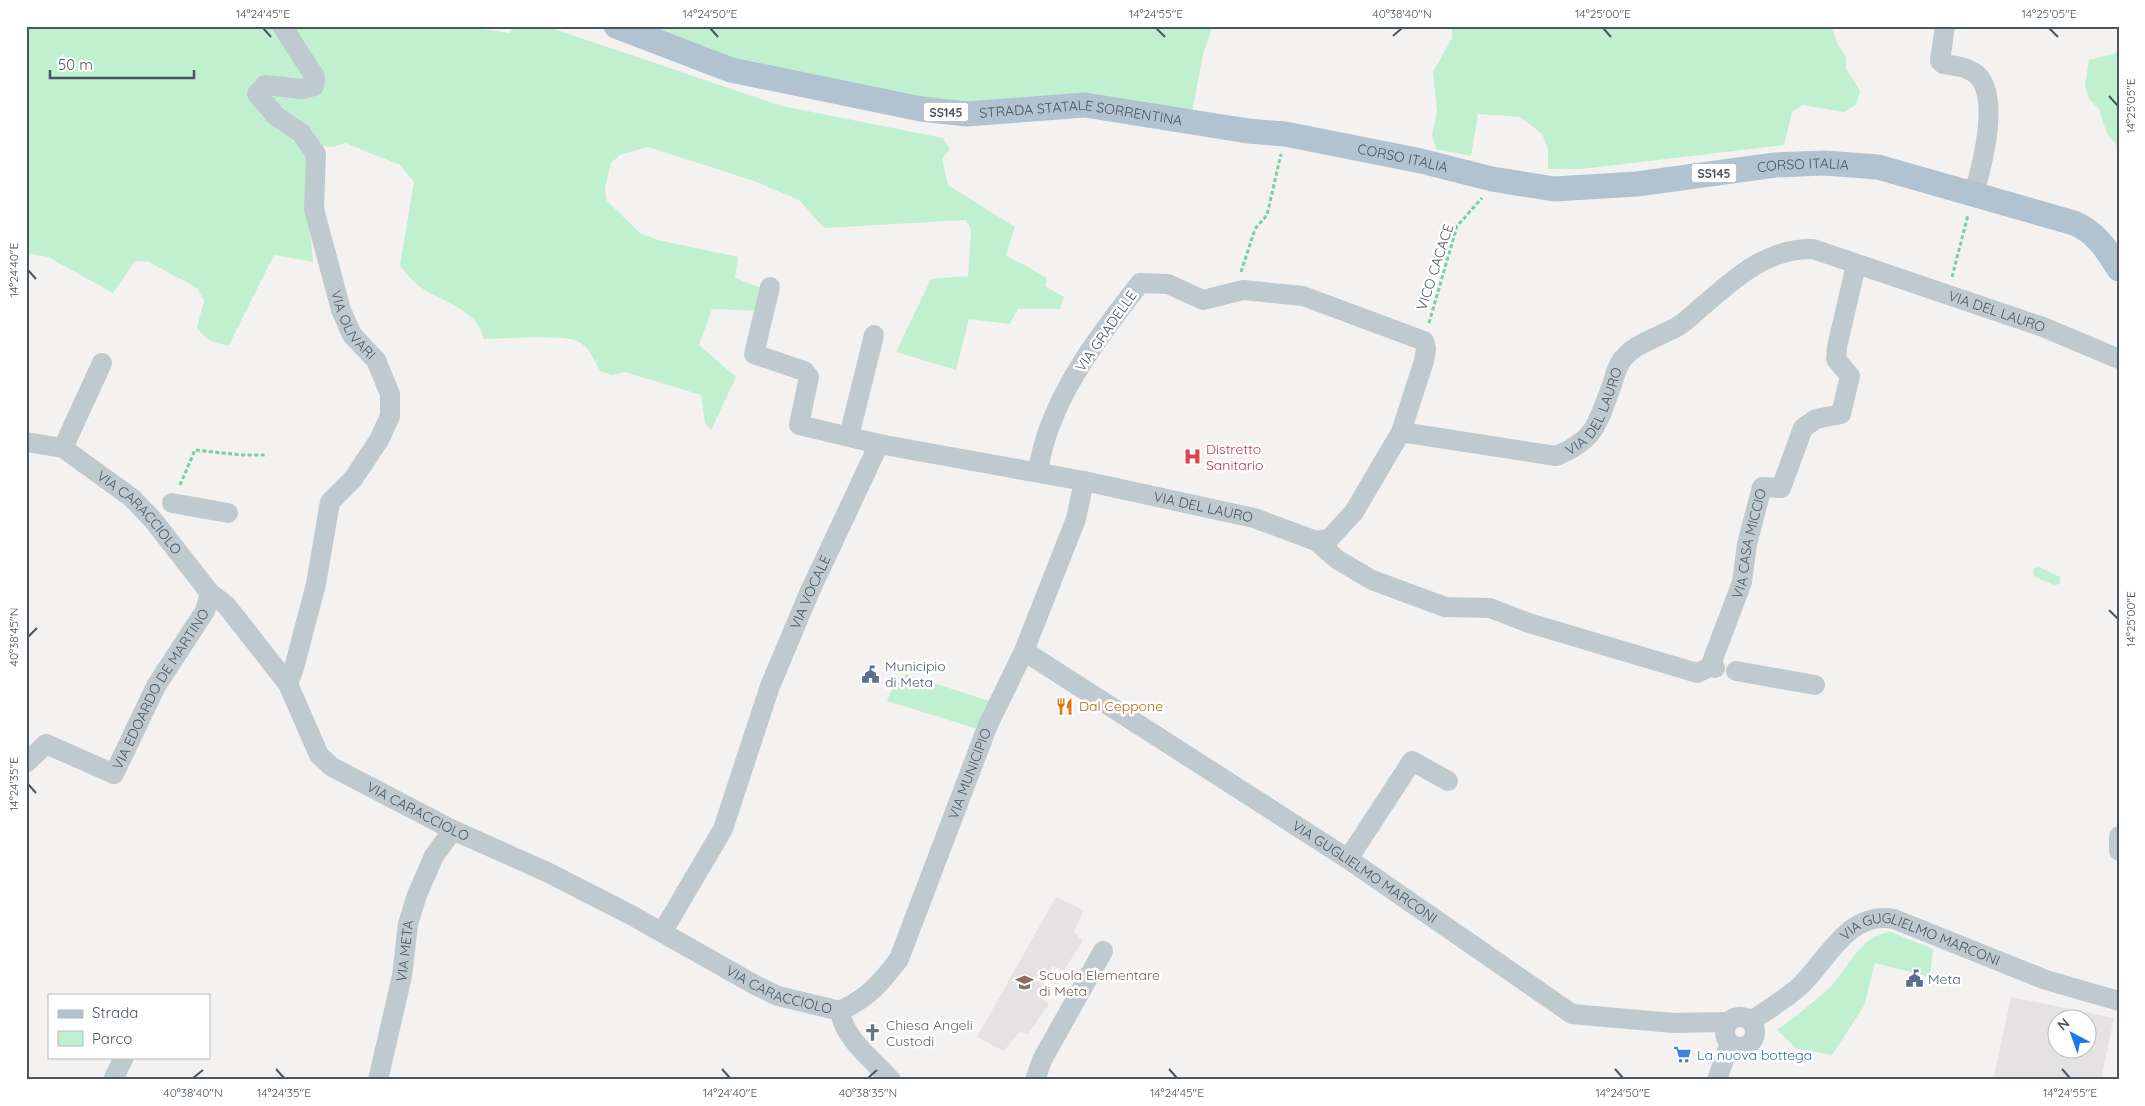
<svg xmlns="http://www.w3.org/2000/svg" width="2145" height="1106" font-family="Quicksand,sans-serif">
  <rect width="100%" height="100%" fill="#f4f1f1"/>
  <g fill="#e5e2e3" fill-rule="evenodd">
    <path d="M1056 897 1084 910 1074 932 1083 941 1064 970 1052 966 1037 996 1049 1004 1028 1034 1019 1032 1004 1051 977 1037Z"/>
    <path d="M2011 997 2114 1018 2101 1080H1993ZM2058 1018H2088V1048H2058Z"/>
  </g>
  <g fill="#c1f0d1">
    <path d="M26 26H462L510 33 514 26H545L782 106 943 138 950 149 942 159 948 185 1015 227 1006 255 1047 278 1045 286 1064 297 1060 309H1018L1010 324 969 319 956 370 896 352 931 279 968 276 971 230 966 220 824 228 799 200 754 181 648 147 620 155 611 163 605 188 607 201 640 233 658 240 738 257 735 278 764 289 758 311 712 309 699 345 736 377 711 430 705 423 701 395 625 372 612 375 600 371C594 360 589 346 577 341 561 334 503 339 484 339 474 305 444 305 419 286 412 281 406 272 400 266L414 182 400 165 345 143 333 147 320 146 308 165 305 177 313 262 274 255 229 345C213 344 206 340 197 327L204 301 197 288 149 262 135 261 113 293 48 257 26 253Z"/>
    <path d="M628 26H1254L1212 28 1203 54 1192 113 957 107 727 61Z"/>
    <path d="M1452 26H1831L1838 45 1846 56V69L1860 91 1856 105 1844 112 1803 105 1792 112 1784 145 1581 169H1548V148L1542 134 1520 117 1478 114 1471 156 1436 149 1432 136 1437 111 1433 72 1452 38Z"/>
    <path d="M2116 53 2119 55V153L2116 144 2107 134 2099 109 2089 99 2085 86 2089 60Z"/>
    <path d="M2039 567 2060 577V584L2054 585 2034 576 2033 569Z"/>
    <path d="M905 674 993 702 981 730 887 701 895 681 902 684Z"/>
    <path d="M1891 932 1933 949 1930 977 1875 963 1864 1006 1832 1055 1797 1049 1777 1030C1795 1017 1813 1003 1829 988 1849 968 1860 935 1891 932Z"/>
  </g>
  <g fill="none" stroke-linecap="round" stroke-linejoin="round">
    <g stroke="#78cfa1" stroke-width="3" stroke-dasharray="4 2.5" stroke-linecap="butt">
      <path d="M1241 272 1255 229 1267 215 1281 154"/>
      <path d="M1952 277 1968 215"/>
      <path d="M1429 323 1457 226 1482 198"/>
      <path d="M180 485 195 450 241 455H266"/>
    </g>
    <g stroke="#bfc9d0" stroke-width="20">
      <path id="s1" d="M282 26 315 77 314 86 302 89 265 85 257 94 276 116 301 133 316 154 314 209 341 310 352 335 376 360 390 394V416L379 440 353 479 330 502 316 584 294 668 288 684"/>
      <path d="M1945 26 1940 61 1943 64C1955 66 1966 66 1976 74 2001 95 1982 166 1974 193"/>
      <path d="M770 287 754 354 804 371 809 377 799 425 879 444"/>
      <path id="s2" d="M1401 432 1556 456C1597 439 1597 423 1612 385 1614 378 1616 370 1620 363 1632 343 1661 337 1680 325 1689 319 1696 311 1704 305 1736 277 1768 248 1813 249L2043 327 2119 359"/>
      <path d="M849 436 874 335"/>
      <path id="s3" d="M26 442 63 448 132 498 153 520 210 593 226 605 288 684 319 755 332 767 453 830 549 873 631 915 757 986 778 996 840 1011"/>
      <path d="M63 448 102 363"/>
      <path d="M172 503 228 513"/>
      <path d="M1316 541 1338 560 1372 580 1445 607 1490 608 1529 623 1697 673 1710 667 1715 668"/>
      <path id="s4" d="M1024 651 1348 859 1572 1014 1673 1023 1727 1022"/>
      <path id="s5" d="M1710 667 1742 582 1747 544 1762 487 1781 488 1803 428 1816 419 1841 414 1850 376 1836 359 1837 347 1856 265"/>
      <path d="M1736 671 1815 685"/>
      <path id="s6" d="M26 763 46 744 114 774 156 686 205 611 210 593"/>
      <path d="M2119 836V851"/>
      <path d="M1348 859 1412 761 1448 781"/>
      <path id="s7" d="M663 931 723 829 770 686 810 591 879 444 1084 481"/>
      <path id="s8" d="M840 1011C869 997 880 984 899 959L988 725 1024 651 1076 519 1084 481 1254 518 1316 541 1329 539 1354 512 1401 432 1424 361 1426 349 1424 341 1303 296 1243 290 1203 300 1168 284 1140 283C1097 339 1049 399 1038 471"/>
      <path d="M840 1011C844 1039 873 1060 891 1080"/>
      <circle cx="1740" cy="1032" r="15"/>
      <path id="s9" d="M1751 1021C1767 1010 1784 1000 1799 987 1828 960 1848 910 1894 919L2046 980 2119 1001"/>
      <path d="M113 1080 124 1057"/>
      <path id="s10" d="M378 1080 402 976 408 924 417 895 434 856 453 830"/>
      <path d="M1035 1080 1042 1060 1103 951"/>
      <path d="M1717 1080 1730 1043"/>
    </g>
    <path stroke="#b1c2d0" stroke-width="25" id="s11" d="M616 26 731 70 921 109 967 114 1085 105 1248 131 1285 134 1421 161 1492 179 1554 189 1637 184 1775 165 1824 163 1878 167 2074 223C2096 232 2107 250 2119 269"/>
  </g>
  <path fill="none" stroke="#49555f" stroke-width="2" d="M263 28 271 37M710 28 718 37M1156 28 1165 37M1603 28 1611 37M2049 28 2058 37M1393 36 1402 28M2109 96 2118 106M28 270 36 279M2109 610 2118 619M28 637 37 628M28 784 36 793M276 1069 284 1078M722 1069 730 1078M1169 1069 1177 1078M1615 1069 1623 1078M2062 1069 2070 1078M193 1078 203 1070M868 1078 877 1070"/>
  <defs>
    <symbol id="hospital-bare" viewBox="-9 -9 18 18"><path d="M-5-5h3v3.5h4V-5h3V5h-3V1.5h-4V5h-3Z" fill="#e0444e" stroke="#fff" stroke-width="2.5" paint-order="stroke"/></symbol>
    <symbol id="civic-bare" viewBox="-9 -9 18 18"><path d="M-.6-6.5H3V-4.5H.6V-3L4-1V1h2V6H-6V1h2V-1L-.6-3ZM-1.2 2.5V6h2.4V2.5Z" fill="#5c6f8a" stroke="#fff" stroke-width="2.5" paint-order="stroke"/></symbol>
    <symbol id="restaurant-bare" viewBox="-9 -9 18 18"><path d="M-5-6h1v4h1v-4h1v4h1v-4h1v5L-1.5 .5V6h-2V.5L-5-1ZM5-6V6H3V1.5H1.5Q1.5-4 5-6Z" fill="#e8710a" stroke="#fff" stroke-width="2.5" paint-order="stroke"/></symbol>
    <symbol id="school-bare" viewBox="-9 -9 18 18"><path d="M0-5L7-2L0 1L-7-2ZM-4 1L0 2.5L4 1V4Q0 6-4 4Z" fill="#8d6e63" stroke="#fff" stroke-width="2.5" paint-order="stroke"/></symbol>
    <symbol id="church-bare" viewBox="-9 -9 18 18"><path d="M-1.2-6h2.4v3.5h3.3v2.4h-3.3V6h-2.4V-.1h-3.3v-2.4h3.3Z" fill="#6b7280" stroke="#fff" stroke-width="2.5" paint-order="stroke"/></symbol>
    <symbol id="supermarket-bare" viewBox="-9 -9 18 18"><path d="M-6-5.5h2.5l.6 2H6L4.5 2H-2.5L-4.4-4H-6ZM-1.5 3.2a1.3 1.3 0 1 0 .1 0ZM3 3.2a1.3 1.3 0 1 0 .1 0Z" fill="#3f7fe0" stroke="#fff" stroke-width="2.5" paint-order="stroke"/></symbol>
  </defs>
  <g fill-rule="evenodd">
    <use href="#hospital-bare" x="1180" y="444" width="25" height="25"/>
    <use href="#civic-bare" x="858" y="662" width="25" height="25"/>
    <use href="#restaurant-bare" x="1052" y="694" width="25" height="25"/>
    <use href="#civic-bare" x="1902" y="966" width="25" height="25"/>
    <use href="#school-bare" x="1012" y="970" width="25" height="25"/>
    <use href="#church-bare" x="860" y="1020" width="25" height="25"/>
    <use href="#supermarket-bare" x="1670" y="1042" width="25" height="25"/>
  </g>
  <g text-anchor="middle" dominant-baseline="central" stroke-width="5" stroke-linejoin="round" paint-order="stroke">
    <g fill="#fff" stroke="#80888f" stroke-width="1">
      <rect x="923.5" y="102.5" width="45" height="19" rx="4"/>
      <rect x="1691.5" y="163.5" width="45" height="19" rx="4"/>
    </g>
    <g font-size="12" font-weight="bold" fill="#49555f">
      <text x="946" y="112">SS145</text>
      <text x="1714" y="173">SS145</text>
    </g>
    <g font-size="14" fill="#49555f" stroke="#fff">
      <text stroke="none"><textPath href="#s11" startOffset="478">STRADA STATALE SORRENTINA</textPath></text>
      <text stroke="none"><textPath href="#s11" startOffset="804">CORSO ITALIA</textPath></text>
      <text stroke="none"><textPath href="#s11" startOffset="1209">CORSO ITALIA</textPath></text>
      <text transform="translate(1435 267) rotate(-72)">VICO CACACE</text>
      <text stroke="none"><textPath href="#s2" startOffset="698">VIA DEL LAURO</textPath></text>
      <text stroke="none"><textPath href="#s1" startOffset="395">VIA OLIVARI</textPath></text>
      <text transform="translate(1106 331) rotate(-55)">VIA GRADELLE</text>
      <text stroke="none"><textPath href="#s2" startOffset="219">VIA DEL LAURO</textPath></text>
      <text stroke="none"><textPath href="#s8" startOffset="715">VIA DEL LAURO</textPath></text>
      <text stroke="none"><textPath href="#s3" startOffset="138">VIA CARACCIOLO</textPath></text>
      <text stroke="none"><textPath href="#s5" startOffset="130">VIA CASA MICCIO</textPath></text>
      <text stroke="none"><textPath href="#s7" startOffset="371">VIA VOCALE</textPath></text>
      <text stroke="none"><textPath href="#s6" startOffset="199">VIA EDOARDO DE MARTINO</textPath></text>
      <text stroke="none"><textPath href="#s8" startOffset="278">VIA MUNICIPIO</textPath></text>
      <text stroke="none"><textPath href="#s3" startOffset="558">VIA CARACCIOLO</textPath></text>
      <text stroke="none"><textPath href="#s4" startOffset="406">VIA GUGLIELMO MARCONI</textPath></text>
      <text stroke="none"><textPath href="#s10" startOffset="132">VIA META</textPath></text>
      <text stroke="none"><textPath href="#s9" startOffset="210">VIA GUGLIELMO MARCONI</textPath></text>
      <text stroke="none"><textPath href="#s3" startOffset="962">VIA CARACCIOLO</textPath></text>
    </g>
    <g font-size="14" fill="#be3a42" stroke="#fff" text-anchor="start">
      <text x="1206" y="449">Distretto<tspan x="1206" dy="16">Sanitario</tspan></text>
    </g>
    <g font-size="14" fill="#4e5e75" stroke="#fff" text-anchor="start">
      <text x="885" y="666">Municipio<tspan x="885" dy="16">di Meta</tspan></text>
      <text x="1928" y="979">Meta</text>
    </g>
    <g font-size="14" fill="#c56008" stroke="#fff" text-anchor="start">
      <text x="1079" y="706">Dal Ceppone</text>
    </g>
    <g font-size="14" fill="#785e54" stroke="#fff" text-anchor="start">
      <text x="1039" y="975">Scuola Elementare<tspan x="1039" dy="16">di Meta</tspan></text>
    </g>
    <g font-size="14" fill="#5b616d" stroke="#fff" text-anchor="start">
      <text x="886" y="1025">Chiesa Angeli<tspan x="886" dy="16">Custodi</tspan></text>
    </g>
    <g font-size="14" fill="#366cbe" stroke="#fff" text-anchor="start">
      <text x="1697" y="1055">La nuova bottega</text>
    </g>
  </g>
  <rect width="2145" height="1106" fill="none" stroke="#ffffff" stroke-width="55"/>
  <rect x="48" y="994" width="162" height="65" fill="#ffffff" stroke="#b6bbbf"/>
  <rect x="58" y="1010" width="25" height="8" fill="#b1c2d0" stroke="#b6bbbf"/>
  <text x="92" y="1018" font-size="15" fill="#49555f">Strada</text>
  <rect x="58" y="1031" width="25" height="15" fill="#c1f0d1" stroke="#b6bbbf"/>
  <text x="92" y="1044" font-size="15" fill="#49555f">Parco</text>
  <g transform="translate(2072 1034) rotate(319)"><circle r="24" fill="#ffffff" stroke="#b6bbbf"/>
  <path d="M0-4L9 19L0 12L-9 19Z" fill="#1879e7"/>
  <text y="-8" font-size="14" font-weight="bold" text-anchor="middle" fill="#49555f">N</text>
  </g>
  <path d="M50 70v8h144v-8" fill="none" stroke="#49555f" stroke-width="2.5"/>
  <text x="58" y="70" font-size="15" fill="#49555f" stroke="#ffffff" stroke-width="4" paint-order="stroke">50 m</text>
  <rect x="28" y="28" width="2090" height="1050" fill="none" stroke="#49555f" stroke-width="2"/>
  <g font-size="12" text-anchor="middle" fill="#49555f">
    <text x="263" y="18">14°24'45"E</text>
    <text x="710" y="18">14°24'50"E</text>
    <text x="1156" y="18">14°24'55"E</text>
    <text x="1402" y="18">40°38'40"N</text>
    <text x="1603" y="18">14°25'00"E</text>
    <text x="2049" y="18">14°25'05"E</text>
    <text transform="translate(2131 106) rotate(-90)" y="4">14°25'05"E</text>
    <text transform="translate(14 270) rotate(-90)" y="4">14°24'40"E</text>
    <text transform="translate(2131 619) rotate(-90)" y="4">14°25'00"E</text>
    <text transform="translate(14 637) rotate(-90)" y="4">40°38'45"N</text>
    <text transform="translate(14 784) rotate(-90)" y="4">14°24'35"E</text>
    <text x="193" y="1097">40°38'40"N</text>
    <text x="284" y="1097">14°24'35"E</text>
    <text x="730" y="1097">14°24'40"E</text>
    <text x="868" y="1097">40°38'35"N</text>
    <text x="1177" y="1097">14°24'45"E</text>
    <text x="1623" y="1097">14°24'50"E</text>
    <text x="2070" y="1097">14°24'55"E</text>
  </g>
</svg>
